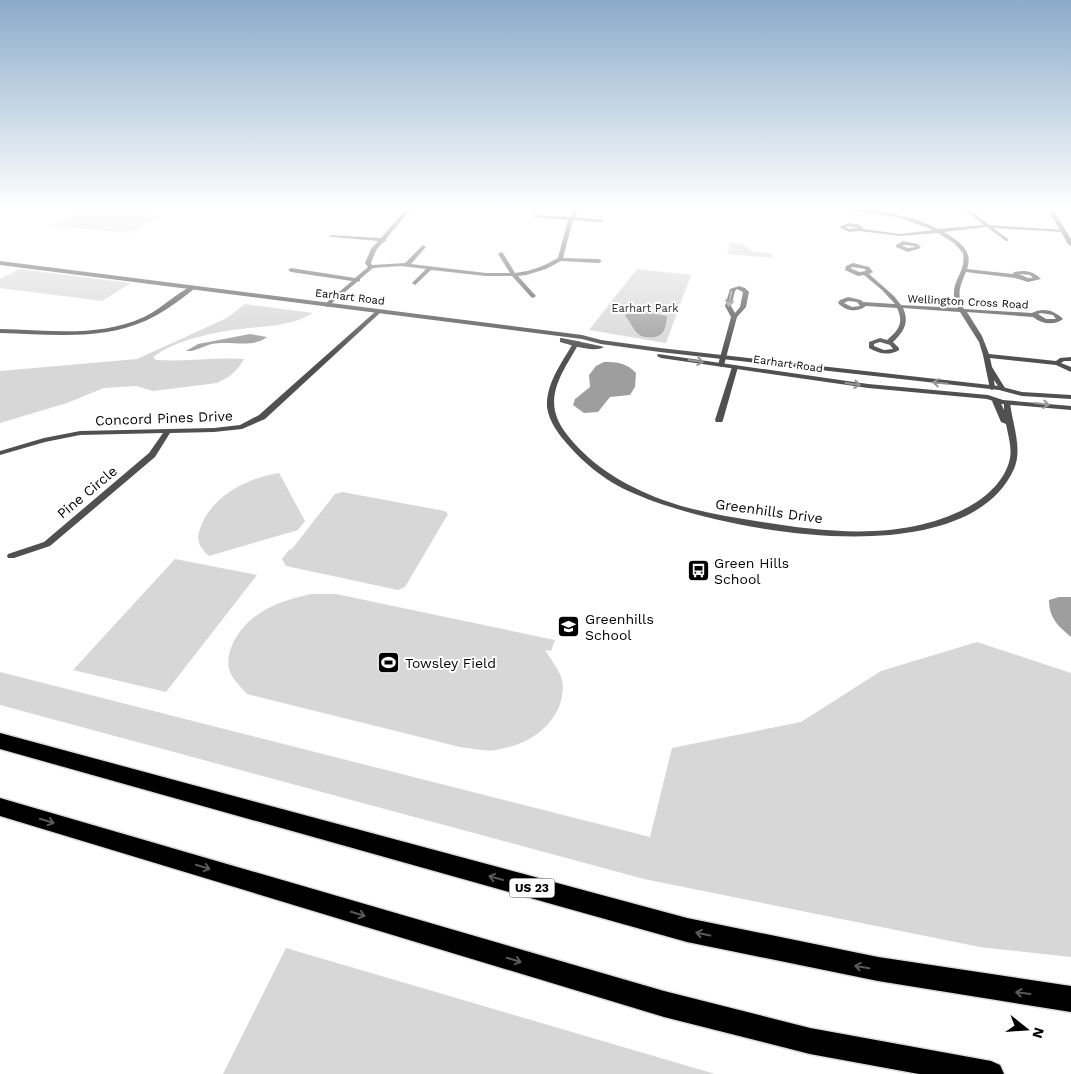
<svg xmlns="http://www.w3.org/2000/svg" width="1071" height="1074" font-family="'Work Sans',sans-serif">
  <rect width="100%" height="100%" fill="#fff"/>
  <g fill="#d7d7d7">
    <path d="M84 209 160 216 129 233 51 226Z"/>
    <path d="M729 242 744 245 752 251 772 254V258L727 254 729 250Z"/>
    <path d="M20 269 131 283 102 301 0 288V279Z"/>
    <path d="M637 269 691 275 666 343 589 330Z"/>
    <path d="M245 304 313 313C293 326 264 326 241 329 213 332 176 340 153 357L156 360C186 362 214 357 244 359L239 367 230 376 217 383 153 391 136 386 104 388 67 403 0 423V371L137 359 227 318Z"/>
    <path d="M279 473 305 521 298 530 209 556C199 547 195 540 201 526 213 495 248 478 279 473Z"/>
    <path d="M342 492 445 511 448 514 405 587 398 590 286 566 282 559 289 550 292 549 335 494Z"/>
    <path d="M175 559 257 575 166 692 73 670Z"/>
    <path d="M312 594H336L555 640 551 651 545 650C551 660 559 669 562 680 564 688 562 699 559 707 547 733 523 746 495 750 484 752 471 748 460 747L247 694C241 687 231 678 229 669 227 660 230 650 233 643 248 612 281 600 312 594Z"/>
    <path d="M977 642 1071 673V957L980 947 644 879 0 705V672L650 837 672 748 801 722 881 671Z"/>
    <path d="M286 948 715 1074H223Z"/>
  </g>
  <g fill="#9e9e9e">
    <path d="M640 306 647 308 646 311 651 313 667 316C666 330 663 339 646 337 642 337 639 335 636 332 632 327 630 321 625 316L631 308Z"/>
    <path d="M250 334 267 337C251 349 231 340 212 344 203 346 195 352 186 351L198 344Z"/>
    <path d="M604 362C617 362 627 363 636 373L635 387 630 395 610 397 598 412 584 413 573 405 575 399 590 387 589 375 596 366Z"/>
    <path d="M1059 597H1071V637C1058 626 1049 618 1049 600Z"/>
  </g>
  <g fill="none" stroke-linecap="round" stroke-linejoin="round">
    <defs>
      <g id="motorway">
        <path d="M0 733 687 918 878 957 1071 986V1012L878 981 687 942 0 749Z"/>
        <path d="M0 798 664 991 810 1028 991 1061 1000 1065 1004 1074H919L810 1054 664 1017 0 816Z"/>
      </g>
    </defs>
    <use href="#motorway" stroke="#dbdbdb" stroke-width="3"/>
    <g fill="#505050" fill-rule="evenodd">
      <path d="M407 208H412L386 239V241C377 245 374 255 371 263L372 265 405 263 423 245 426 247 411 264 486 273H510L498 254 501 252 503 253 515 273C532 271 544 266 558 258L568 220 535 217H533V215L570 217 576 208H581L574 217 602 220 604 221 602 222 573 220 563 258 599 259 602 261 599 263 561 261 546 269 526 275 518 276 536 296 533 298 531 297 512 276H486L431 270 415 285 412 283 426 269 401 266 373 268 360 279V281L357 282 327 307 324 305 325 304 352 281 291 272 288 270 291 268 355 278 368 267 365 263 371 249 378 241 332 237H330V235L381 238Z"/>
      <path d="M839 208H860L886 212 918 220 939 229 984 225 963 208H968L989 225 1065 230V232H1063L993 228 1008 239V241H1006L987 227 944 232C958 241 974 250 967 269L1013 274 1014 272C1025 270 1033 271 1041 279L1028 282 1015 278 966 272C960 286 956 295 964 309L1032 313C1042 307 1055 310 1063 319 1054 326 1042 324 1033 317L967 312 982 336 989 354 1056 361 1060 358 1071 357V361H1064L1061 363 1071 367V372L1056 365 990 358 992 367 1005 388 1002 390 1000 389 994 380 995 388 992 390 990 389 983 355 979 342 960 312 903 308C910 323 903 332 893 342L899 348V350C889 356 879 354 869 348V342L880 338 887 340C899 330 904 323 897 308L866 306C857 313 845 311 838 303L840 300 848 297 861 300 863 302 895 304 882 290 864 275 858 276 845 270 846 266 853 263 869 267 873 272 869 274 894 296 901 305 958 308C945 283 967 276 963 253L954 243 938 233 900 236 859 231 849 232 839 227 849 223 860 225 864 229 900 234 933 230 900 218ZM849 226 858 228 850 229 845 227ZM853 267 865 269 866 271 859 272 850 268ZM1019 274 1030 275 1033 278H1028ZM848 301 857 302 860 306 852 307 844 303ZM1041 313 1053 315 1056 319H1046L1038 314ZM880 342 890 345 893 349 884 350 874 346V344Z"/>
      <path d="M903 241 918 244 921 248 908 252 896 247V245ZM904 245 914 246 915 247 908 248 902 246Z"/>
      <path d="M192 286 195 288 194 289C179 301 163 313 145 321 99 341 49 334 0 333V329C48 330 99 338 144 317 161 309 175 294 192 286Z"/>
      <path d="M739 286 745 288 749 292 746 307 737 317 724 365 721 367 718 365 731 317 725 306 730 289ZM737 289 743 292 740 307 735 313 731 306 735 291Z"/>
      <path d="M376 311 381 312 265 419 242 429 214 432 170 433 155 457 50 546 14 558H8L7 556 8 554 44 542 149 453 163 433 80 435 45 442 0 455V451L44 438 80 431 214 428 240 425 259 415Z"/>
      <path d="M575 343 578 345C567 365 550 387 555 411 558 424 566 434 574 443 599 471 632 489 666 501 697 512 730 517 762 522 831 533 907 541 970 506 988 496 1006 479 1010 458 1012 447 1008 435 1006 424L1001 422 992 401 996 399 1000 401 1004 410V401H1008L1010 402C1012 423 1023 448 1014 469 964 580 706 530 622 488 601 477 584 463 569 446 559 435 549 422 547 407 546 384 561 364 572 345Z"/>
      <path d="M735 365 738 367 723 420 722 422H716L715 420 732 367Z"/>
    </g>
    <g fill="#505050" fill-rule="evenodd">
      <path d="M1047 208H1052L1071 239V246L1068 244Z"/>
      <path d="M0 261 582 335 601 340 660 348 999 386 1022 392 1071 395V399L1022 396 999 390 660 352 601 344 582 339 0 265Z"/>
      <path d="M560 338C564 338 601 346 604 347 594 353 571 345 560 342Z"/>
      <path d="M658 354 868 384 988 395 1003 400 1071 406V410L1002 404 987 399 868 388 661 358 657 356Z"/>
    </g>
    <use href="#motorway" fill="#000" fill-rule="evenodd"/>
  </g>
  <defs><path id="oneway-shaft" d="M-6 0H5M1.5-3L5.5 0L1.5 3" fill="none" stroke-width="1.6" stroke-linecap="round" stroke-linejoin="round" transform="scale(1.25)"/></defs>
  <g stroke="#969696">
    <use href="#oneway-shaft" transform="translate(730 299) rotate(101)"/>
    <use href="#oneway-shaft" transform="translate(696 361) rotate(8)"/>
    <use href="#oneway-shaft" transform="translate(940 383) rotate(-174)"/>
    <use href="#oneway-shaft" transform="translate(853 384) rotate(8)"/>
    <use href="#oneway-shaft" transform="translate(1042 404) rotate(7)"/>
  </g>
  <g stroke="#595959">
    <use href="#oneway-shaft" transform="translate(47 821) rotate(17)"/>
    <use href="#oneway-shaft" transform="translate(203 867) rotate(17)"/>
    <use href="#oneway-shaft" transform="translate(496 878) rotate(-165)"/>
    <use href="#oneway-shaft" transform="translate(358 914) rotate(17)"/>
    <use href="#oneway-shaft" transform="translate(703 934) rotate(-168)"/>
    <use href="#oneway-shaft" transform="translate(514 960) rotate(17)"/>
    <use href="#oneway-shaft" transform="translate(862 967) rotate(-170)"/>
    <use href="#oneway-shaft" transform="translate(1023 993) rotate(-173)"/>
  </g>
  <linearGradient id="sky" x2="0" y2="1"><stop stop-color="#8aabca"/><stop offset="0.58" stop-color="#fff"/><stop offset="1" stop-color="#fff" stop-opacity="0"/></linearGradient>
  <rect width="1071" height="359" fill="url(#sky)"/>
  <defs>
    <symbol id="bus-square" viewBox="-11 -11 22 22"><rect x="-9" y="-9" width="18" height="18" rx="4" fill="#000" stroke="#fff"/><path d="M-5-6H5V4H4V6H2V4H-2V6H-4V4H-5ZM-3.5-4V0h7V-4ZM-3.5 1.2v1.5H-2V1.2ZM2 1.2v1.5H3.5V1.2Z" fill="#fff"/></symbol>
    <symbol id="school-square" viewBox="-11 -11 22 22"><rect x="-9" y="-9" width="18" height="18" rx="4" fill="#000" stroke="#fff"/><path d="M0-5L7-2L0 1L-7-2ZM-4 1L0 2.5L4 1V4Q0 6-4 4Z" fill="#fff"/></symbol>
    <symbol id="stadium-square" viewBox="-11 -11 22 22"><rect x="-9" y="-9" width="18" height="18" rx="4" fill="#000" stroke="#fff"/><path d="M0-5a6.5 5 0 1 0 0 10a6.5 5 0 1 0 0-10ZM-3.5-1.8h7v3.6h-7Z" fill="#fff"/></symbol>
  </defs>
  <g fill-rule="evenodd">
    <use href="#bus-square" x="686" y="558" width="25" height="25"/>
    <use href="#school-square" x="556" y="614" width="25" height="25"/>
    <use href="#stadium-square" x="376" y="650" width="25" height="25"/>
  </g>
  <g text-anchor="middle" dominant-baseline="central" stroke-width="4" stroke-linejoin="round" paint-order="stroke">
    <g font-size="11" fill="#000" stroke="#fff">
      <text transform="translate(350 297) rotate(7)">Earhart Road</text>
      <text transform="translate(968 302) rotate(3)">Wellington Cross Road</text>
      <text transform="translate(788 364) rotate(8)">Earhart Road</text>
    </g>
    <g font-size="11" fill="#2e2e2e" stroke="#fff">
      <text x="645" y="308">Earhart Park</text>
    </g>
    <rect fill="#fff" stroke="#4c4c4c" stroke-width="1" x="509.5" y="878.5" width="45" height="19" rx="4"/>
    <g font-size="12" font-weight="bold" fill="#000">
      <text x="532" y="888">US 23</text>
    </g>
    <g font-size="14" fill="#000" stroke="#fff">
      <text transform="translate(164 418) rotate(-2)">Concord Pines Drive</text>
      <text transform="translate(87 492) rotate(-40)">Pine Circle</text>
      <text transform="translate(769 511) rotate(8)">Greenhills Drive</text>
    </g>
    <g font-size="14" fill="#000" stroke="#fff" text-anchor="start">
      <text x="714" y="563">Green Hills<tspan x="714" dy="16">School</tspan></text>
      <text x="585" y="619">Greenhills<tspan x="585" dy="16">School</tspan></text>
      <text x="405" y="663">Towsley Field</text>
    </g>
  </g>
  <g transform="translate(1026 1029) rotate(107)" stroke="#ffffff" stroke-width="4" paint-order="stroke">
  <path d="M0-4L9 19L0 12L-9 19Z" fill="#000000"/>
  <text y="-8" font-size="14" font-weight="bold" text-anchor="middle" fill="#000000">N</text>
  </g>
</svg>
